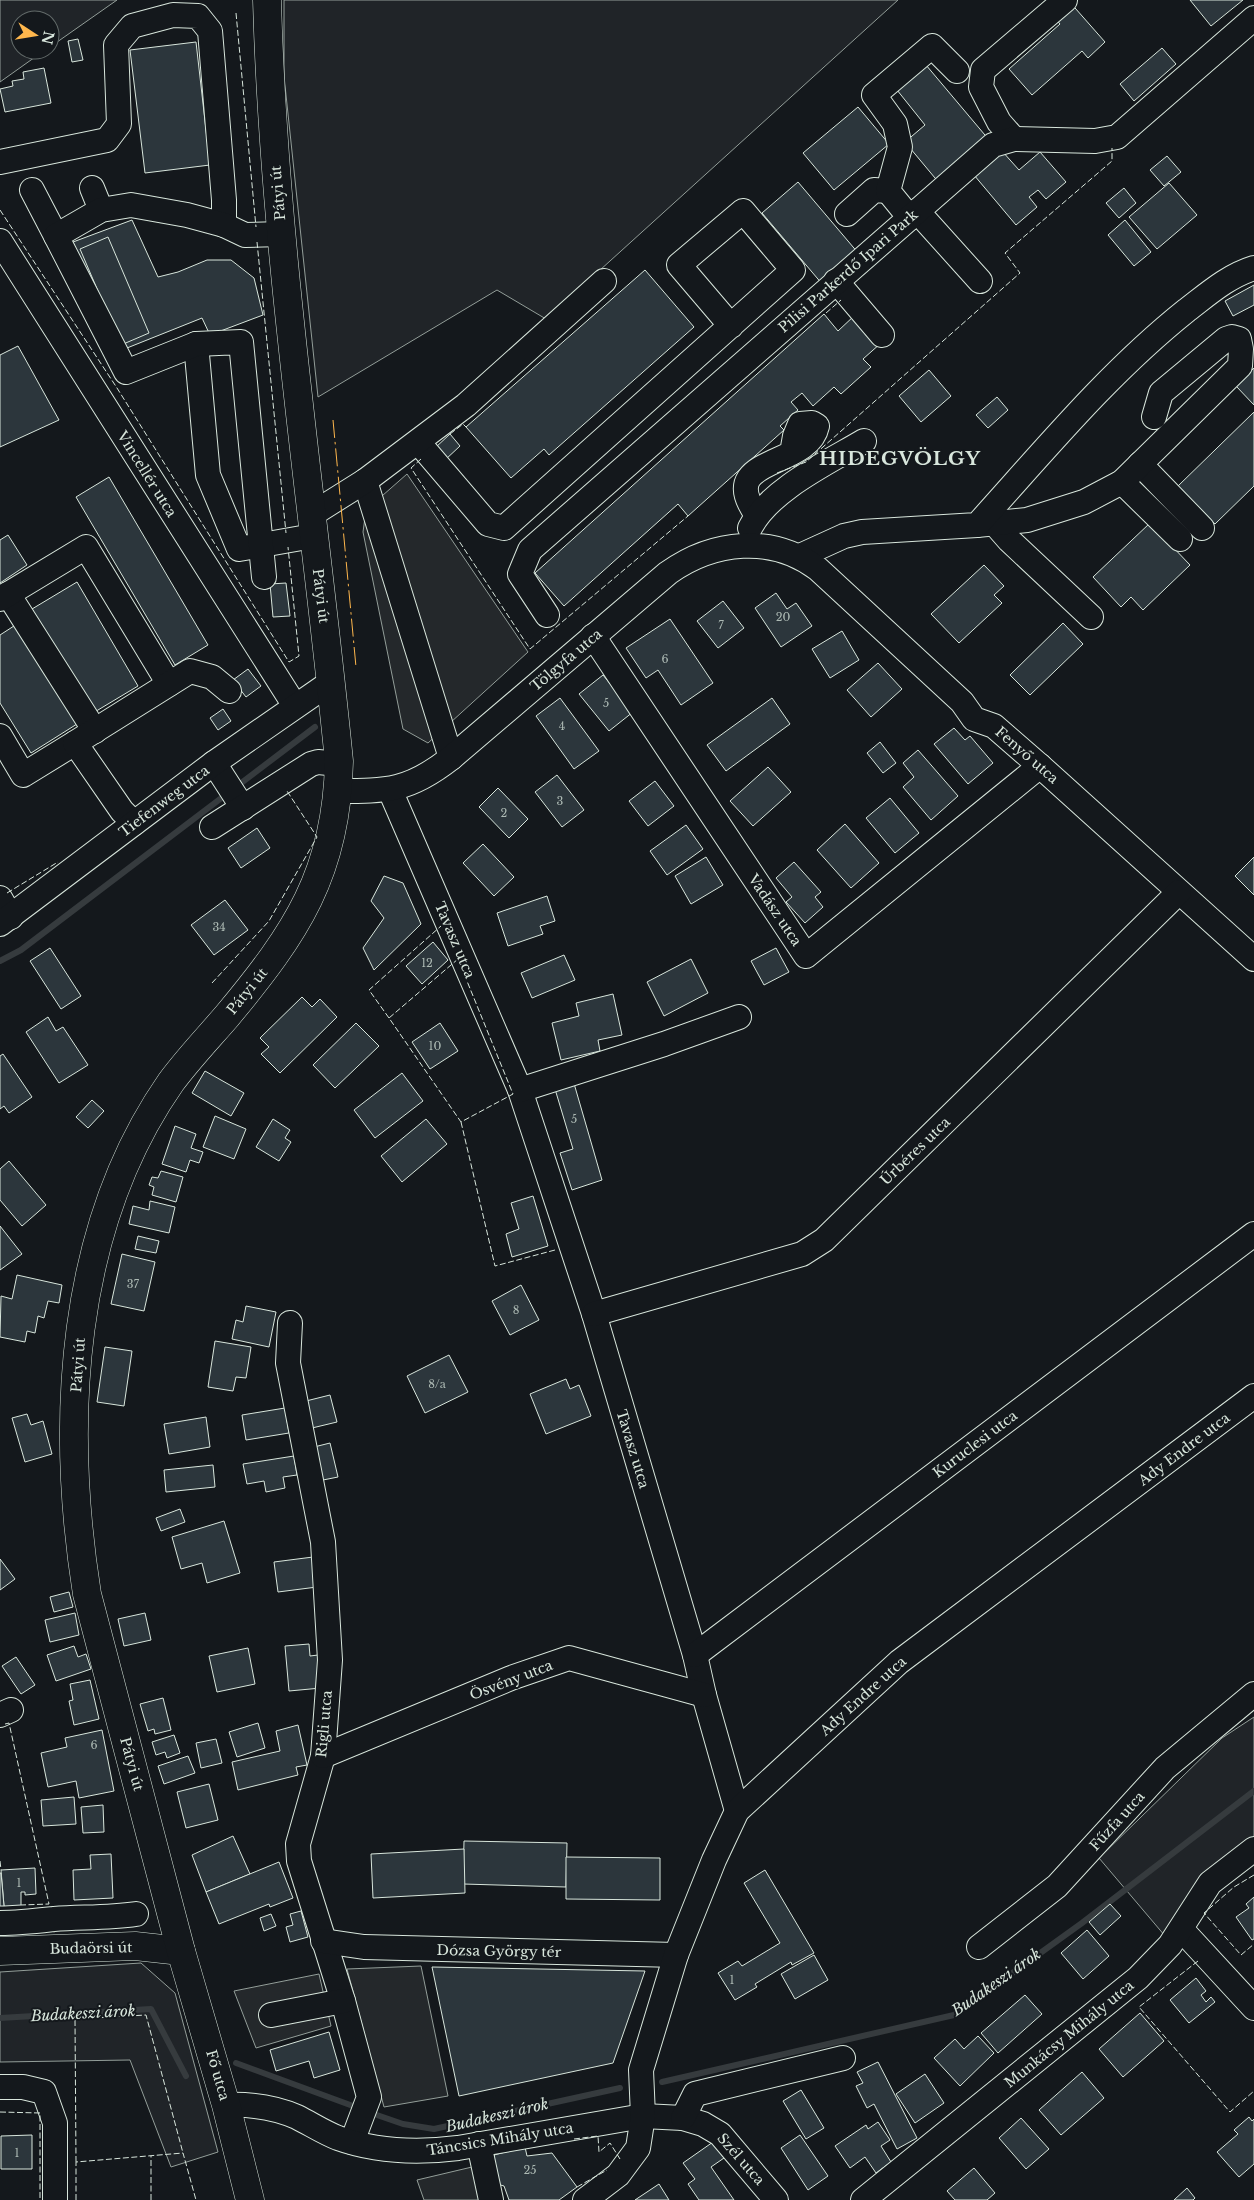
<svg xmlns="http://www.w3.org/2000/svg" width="1254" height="2200" font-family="'Libre Baskerville',serif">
  <rect width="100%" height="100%" fill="#14181c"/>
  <g fill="#202428" stroke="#939e99">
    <path d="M0 0H117L50 47V20H20V50H45L0 82Z"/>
    <path d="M284 0H898L546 319 497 290 318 397 284 76Z"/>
    <path d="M1254 1717V1852L1171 1943 1099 1858 1222 1738Z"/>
    <path d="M141 1963 175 1993 218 2152 171 2167 130 2060 0 2062V1972Z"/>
  </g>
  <g fill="#24282b" stroke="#939e99">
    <path d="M407 474 528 652 428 743 403 729 363 532 366 510Z"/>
    <path d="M421 1966 448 2096 384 2107 347 1969Z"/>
    <path d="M319 1974 331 2026 256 2048 234 1991Z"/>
    <path d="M472 2167 481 2200H424L417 2180Z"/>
  </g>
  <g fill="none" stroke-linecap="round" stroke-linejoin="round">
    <g stroke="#363b3e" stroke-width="6">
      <path d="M0 961 21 950 315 727"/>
      <path d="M0 2018 151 2009 186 2076"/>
      <path d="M236 2063 353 2106"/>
      <path d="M662 2082 954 2015 1082 1923 1254 1791"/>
      <path d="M374 2114 403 2124 434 2129 620 2088"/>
    </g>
  </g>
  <g fill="#2c363c" stroke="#d8e6dc">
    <path d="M1068 0 1105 42 1088 58 1082 51 1032 95 1009 69 1060 24 1052 15Z"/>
    <path d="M1190 0H1243L1211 26Z"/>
    <path d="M78 39 83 60 72 62 68 41Z"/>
    <path d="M196 42 210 165 145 173 130 50Z"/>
    <path d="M1162 48 1176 64 1134 101 1120 84Z"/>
    <path d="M926 65 990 141 940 184 905 142 925 125 897 90Z"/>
    <path d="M44 68 51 103 5 112 0 89 13 86 12 81 24 79 23 72Z"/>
    <path d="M858 107 889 144 834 190 803 153Z"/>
    <path d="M1002 151 1019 170 1040 152 1066 182 1046 199 1038 190 1029 197 1037 207 1016 225 974 175Z"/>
    <path d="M1167 156 1181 172 1164 186 1150 170Z"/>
    <path d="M798 182 859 254 823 285 762 213Z"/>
    <path d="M1169 183 1197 215 1157 249 1129 217Z"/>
    <path d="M1124 188 1136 203 1119 218 1106 203Z"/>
    <path d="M132 220 158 277 178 272 207 260H231L254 278 263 315 210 335 202 318 117 352 73 242Z"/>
    <path d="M1125 220 1151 252 1134 266 1108 235Z"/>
    <path d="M108 237 149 333 121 345 80 249Z"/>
    <path d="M645 270 694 327 549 455 544 449 511 478 466 427Z"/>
    <path d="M1254 285V305L1233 316 1225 301Z"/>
    <path d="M824 314 838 331 855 315 881 343 863 359 871 367 841 394 834 387 813 406 802 393 791 402 798 410 780 426 784 430 688 516 678 504 564 606 535 573Z"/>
    <path d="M18 346 59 420 0 447V355Z"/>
    <path d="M1254 368V405L1236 386Z"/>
    <path d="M929 370 951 396 921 422 899 396Z"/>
    <path d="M997 397 1008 410 988 428 976 415Z"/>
    <path d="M1254 412V486L1215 524 1178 486Z"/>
    <path d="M450 434 460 446 445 460 435 448Z"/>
    <path d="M109 477 208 645 175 665 76 497Z"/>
    <path d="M1150 523 1190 565 1143 610 1131 597 1121 607 1093 577Z"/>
    <path d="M8 535 27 565 0 583V540Z"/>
    <path d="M984 565 1004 586 994 595 1002 603 959 643 931 614Z"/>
    <path d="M77 582 138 686 93 713 32 609Z"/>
    <path d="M286 583 290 616 273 617 270 584Z"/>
    <path d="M776 593 787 609 796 603 812 626 781 647 755 608Z"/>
    <path d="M723 601 744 628 718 648 697 621Z"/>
    <path d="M670 619 713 683 681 705 658 670 646 678 626 648Z"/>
    <path d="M1063 623 1083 644 1030 695 1010 675Z"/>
    <path d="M17 624 77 724 31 753 0 703V635Z"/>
    <path d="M842 631 859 660 830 678 812 649Z"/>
    <path d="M878 663 902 689 871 717 847 690Z"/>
    <path d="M248 669 261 686 246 697 233 680Z"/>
    <path d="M603 675 633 712 609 731 579 694Z"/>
    <path d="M560 698 599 751 574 769 536 716Z"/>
    <path d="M772 698 790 724 726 771 707 745Z"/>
    <path d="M223 709 231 721 218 730 210 718Z"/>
    <path d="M954 728 965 740 970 736 993 763 968 784 934 744Z"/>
    <path d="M880 742 896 763 883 773 867 753Z"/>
    <path d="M918 750 958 796 931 820 903 787 914 777 903 763Z"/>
    <path d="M768 767 791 792 753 826 730 801Z"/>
    <path d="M557 775 584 810 562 827 535 792Z"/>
    <path d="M655 781 674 806 648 826 629 801Z"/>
    <path d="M498 788 528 819 509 838 479 807Z"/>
    <path d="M890 798 919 833 895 853 866 818Z"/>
    <path d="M845 824 879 863 851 888 817 850Z"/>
    <path d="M686 825 703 849 667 875 650 851Z"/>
    <path d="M257 828 270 848 241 868 228 848Z"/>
    <path d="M483 844 514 877 494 896 463 863Z"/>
    <path d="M706 857 723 885 691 904 675 876Z"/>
    <path d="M1254 857V895L1235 876Z"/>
    <path d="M794 862 821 892 815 897 823 907 805 923 786 902 792 897 776 878Z"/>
    <path d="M384 876 403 883 421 924 374 970 363 948 384 918 371 901Z"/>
    <path d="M547 896 555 921 540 926 543 934 508 946 497 913Z"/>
    <path d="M225 900 248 930 214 955 191 925Z"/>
    <path d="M433 942 448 960 422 984 406 966Z"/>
    <path d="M50 948 81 996 61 1009 30 961Z"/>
    <path d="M776 948 789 972 764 985 751 961Z"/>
    <path d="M564 955 575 980 532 998 521 973Z"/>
    <path d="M691 959 708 993 664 1016 647 982Z"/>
    <path d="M613 994 622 1035 598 1040 600 1051 561 1060 552 1023 579 1016 576 1003Z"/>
    <path d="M302 997 312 1007 320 999 337 1017 280 1073 261 1054 269 1047 260 1038Z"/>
    <path d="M48 1017 56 1031 63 1027 88 1065 59 1083 26 1032Z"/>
    <path d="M356 1023 379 1046 335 1088 313 1065Z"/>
    <path d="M440 1023 458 1051 430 1069 412 1042Z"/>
    <path d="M3 1054 32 1097 9 1113 4 1106 0 1109V1056Z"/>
    <path d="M205 1071 244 1093 231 1116 192 1093Z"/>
    <path d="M402 1073 423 1101 375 1138 354 1110Z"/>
    <path d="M573 1080 602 1180 572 1190 560 1153 573 1149 555 1089Z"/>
    <path d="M92 1100 104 1111 88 1128 76 1117Z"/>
    <path d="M215 1116 246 1129 234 1159 203 1147Z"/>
    <path d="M273 1119 290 1130 285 1138 291 1142 279 1161 256 1147Z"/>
    <path d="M426 1119 447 1144 402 1182 381 1156Z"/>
    <path d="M175 1126 196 1134 191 1148 203 1152 199 1163 190 1160 186 1172 162 1164Z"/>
    <path d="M9 1161 46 1205 22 1226 0 1200V1169Z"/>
    <path d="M161 1171 183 1177 176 1202 152 1195 154 1187 149 1185 152 1177 158 1178Z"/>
    <path d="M533 1196 548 1246 512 1257 506 1234 519 1229 511 1203Z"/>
    <path d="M150 1201 175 1207 169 1233 129 1224 133 1206 149 1210Z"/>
    <path d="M0 1226 22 1254 0 1270Z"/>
    <path d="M138 1236 159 1241 156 1253 135 1249Z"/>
    <path d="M122 1254 155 1262 144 1311 111 1304Z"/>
    <path d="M17 1275 62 1285 59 1303 48 1301 44 1318 38 1316 35 1333 27 1331 25 1342 0 1337 1 1296 12 1299Z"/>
    <path d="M521 1285 539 1320 510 1335 492 1301Z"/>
    <path d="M246 1306 276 1312 269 1347 232 1339 236 1320 243 1322Z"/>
    <path d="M215 1341 251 1347 246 1378 236 1377 233 1391 208 1387Z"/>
    <path d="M105 1347 132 1351 124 1406 97 1402Z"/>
    <path d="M449 1355 468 1392 425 1413 407 1376Z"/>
    <path d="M566 1379 570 1389 579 1385 591 1416 546 1434 530 1394Z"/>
    <path d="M330 1395 337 1422 312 1428 306 1401Z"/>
    <path d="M285 1408 289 1433 246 1440 242 1415Z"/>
    <path d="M27 1414 31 1425 43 1421 52 1454 25 1462 12 1418Z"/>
    <path d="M206 1417 210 1447 169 1454 164 1424Z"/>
    <path d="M330 1443 338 1477 318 1481 310 1448Z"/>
    <path d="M294 1456 297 1475 283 1477 285 1488 266 1492 264 1481 247 1484 243 1464Z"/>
    <path d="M213 1465 215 1487 166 1492 164 1470Z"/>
    <path d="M180 1509 185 1522 161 1531 156 1518Z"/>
    <path d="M224 1521 240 1573 207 1583 202 1563 181 1569 172 1537Z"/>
    <path d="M313 1557 317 1587 278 1592 274 1562Z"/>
    <path d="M0 1559 15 1579 0 1590Z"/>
    <path d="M69 1592 73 1607 54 1612 50 1597Z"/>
    <path d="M75 1613 79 1635 50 1642 45 1620Z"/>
    <path d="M145 1613 151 1640 124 1646 118 1619Z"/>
    <path d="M309 1644 310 1656 318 1655 321 1688 289 1691 285 1646Z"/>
    <path d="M74 1646 78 1657 86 1654 91 1669 56 1681 47 1655Z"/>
    <path d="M248 1648 255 1684 217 1692 209 1656Z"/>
    <path d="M16 1657 35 1685 21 1694 2 1666Z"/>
    <path d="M90 1680 99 1719 74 1725 69 1701 73 1700 70 1684Z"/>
    <path d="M163 1698 171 1730 155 1734 154 1729 148 1731 140 1704Z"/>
    <path d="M258 1723 265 1748 237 1757 229 1732Z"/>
    <path d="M298 1725 307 1765 296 1767 298 1775 238 1790 232 1762 280 1751 276 1731Z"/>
    <path d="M102 1730 114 1791 79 1798 76 1781 48 1787 41 1753 67 1747 65 1738Z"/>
    <path d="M174 1735 180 1753 167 1758 165 1752 156 1755 152 1742Z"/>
    <path d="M216 1739 222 1763 201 1768 196 1743Z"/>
    <path d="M188 1756 195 1773 164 1784 158 1766Z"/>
    <path d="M209 1784 218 1820 186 1828 177 1792Z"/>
    <path d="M74 1797 76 1824 43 1826 41 1800Z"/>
    <path d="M103 1805 104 1832 83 1833 81 1807Z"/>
    <path d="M233 1836 250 1874 206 1892 192 1855Z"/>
    <path d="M464 1841 567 1843 566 1887 463 1884Z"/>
    <path d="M464 1849 465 1893 373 1898 371 1854Z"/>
    <path d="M111 1854 113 1898 74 1900 73 1870 91 1869 90 1855Z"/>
    <path d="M566 1857 660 1858V1900L566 1899Z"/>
    <path d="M279 1862 293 1898 270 1907 269 1904 219 1924 206 1892Z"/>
    <path d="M35 1868 36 1894 25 1895V1892H21V1905L4 1906 1 1870Z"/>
    <path d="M765 1870 814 1953 792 1965 791 1962 755 1984 757 1987 735 2000 718 1973 738 1961 742 1966 780 1943 744 1883Z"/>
    <path d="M0 1873H1L4 1906H0Z"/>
    <path d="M1254 1897V1939L1252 1940 1236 1917 1249 1908 1246 1904Z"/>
    <path d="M1110 1904 1121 1916 1100 1935 1089 1922Z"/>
    <path d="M301 1911 308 1937 290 1942 286 1927 293 1925 290 1914Z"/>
    <path d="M271 1914 276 1926 264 1931 260 1918Z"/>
    <path d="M1087 1930 1109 1956 1083 1979 1061 1953Z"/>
    <path d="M814 1955 828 1980 795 1999 781 1974Z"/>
    <path d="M432 1967 645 1971 613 2063 459 2096Z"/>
    <path d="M1196 1978 1206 1991 1201 1995 1206 2002 1211 1997 1215 2002 1189 2023 1170 2000Z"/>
    <path d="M1025 1995 1042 2014 998 2053 981 2033Z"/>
    <path d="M1140 2013 1164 2041 1123 2077 1099 2049Z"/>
    <path d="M329 2032 340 2070 314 2078 309 2061 276 2071 270 2050Z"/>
    <path d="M978 2036 994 2053 960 2086 934 2058 955 2039 964 2049Z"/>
    <path d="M878 2062 917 2138 897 2149 874 2104 867 2108 856 2086 863 2083 857 2072Z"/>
    <path d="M1082 2072 1104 2098 1061 2135 1039 2110Z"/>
    <path d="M925 2074 944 2103 915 2123 896 2094Z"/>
    <path d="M801 2090 824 2128 806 2139 783 2101Z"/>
    <path d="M1249 2117 1252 2121 1254 2119V2164L1239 2177 1217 2152 1238 2134 1234 2130Z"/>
    <path d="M1021 2118 1049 2149 1026 2169 999 2138Z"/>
    <path d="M878 2122 890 2140 881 2146 891 2162 876 2173 865 2157 850 2168 835 2146 866 2125 868 2129Z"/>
    <path d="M32 2135V2169H1V2136Z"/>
    <path d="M800 2135 828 2176 808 2190 781 2148Z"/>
    <path d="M713 2142 724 2158 711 2167 734 2200H699L688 2184 695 2179 683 2163Z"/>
    <path d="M525 2147 527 2156 552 2153 577 2187 559 2200H509L504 2186 497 2184 494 2155Z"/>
    <path d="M974 2168 995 2193 987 2200H955L947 2191Z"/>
    <path d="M659 2184 669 2200H635Z"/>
    <path d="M1187 2188 1195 2198 1193 2200H1174Z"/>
  </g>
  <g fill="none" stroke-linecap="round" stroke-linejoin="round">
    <defs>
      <g id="minor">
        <path d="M1014 139 999 122 981 87 983 70 1065 0"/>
        <path d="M0 162 107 140 119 124 116 45 132 26 173 15 198 16 210 31 224 200V225"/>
        <path d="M92 188 101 210"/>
        <path d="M32 190 56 236"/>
        <path d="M917 211 980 281"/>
        <path d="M847 214 874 190 888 191"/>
        <path d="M910 218 888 191 900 147 895 124 874 95 932 46 957 71"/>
        <path d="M0 241 295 706"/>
        <path d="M836 281 882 335"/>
        <path d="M196 344 208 475 239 549 313 536"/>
        <path d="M418 442 488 524 504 528 793 270 743 211 679 265 731 326"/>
        <path d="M1140 464 1202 528"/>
        <path d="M365 481 451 758"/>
        <path d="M1122 482 1180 539"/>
        <path d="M311 515 365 481 466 405 604 281"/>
        <path d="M757 515C714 456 808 469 817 426L812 423 800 424 795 436 792 453"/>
        <path d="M995 524 1009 540 1091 617"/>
        <path d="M977 525 1027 520 1084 502 1122 482 1240 366 1241 349 1239 339 1232 337 1226 339 1161 393 1154 417"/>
        <path d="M750 528C769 490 829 462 864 441"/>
        <path d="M800 556 844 536 862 532 977 525C1044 451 1108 373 1187 310 1208 294 1228 276 1254 268"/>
        <path d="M264 577 241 342 196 344 126 372 56 236 101 210 131 205 187 215 224 225 245 235 282 234"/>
        <path d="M8 594 95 731"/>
        <path d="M0 599 86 547 169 684"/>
        <path d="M547 615 520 574 530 550 993 145 1014 139 1095 141 1117 137 1254 18"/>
        <path d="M593 636 806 956 1040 766"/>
        <path d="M0 736 23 775 75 743"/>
        <path d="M214 763 243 808"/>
        <path d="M390 790 520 1090 594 1314 695 1655 704 1695 737 1811"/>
        <path d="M337 791C388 791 409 791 451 758L668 573C713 541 772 534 818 569L962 702 974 719 994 726 1040 766 1254 959"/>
        <path d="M134 823 122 811 75 743 190 671 212 677 229 691"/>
        <path d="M212 827 311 764 318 762 339 764"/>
        <path d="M0 898 11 917"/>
        <path d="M0 924 214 763 331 682"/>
        <path d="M520 1090 664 1044 739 1017"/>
        <path d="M594 1314 802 1254 824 1240 1179 892"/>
        <path d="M290 1323 288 1363 323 1542 330 1660 323 1756 298 1844 299 1861 343 2001 369 2097 352 2142"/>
        <path d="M695 1655 1254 1234"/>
        <path d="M0 1715 11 1710"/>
        <path d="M323 1756 511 1678 569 1658 704 1695"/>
        <path d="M0 1923C19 1923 36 1921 54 1919 82 1917 109 1918 136 1914"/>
        <path d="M1182 1930 1254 2008"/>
        <path d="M323 1941 364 1947 676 1955"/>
        <path d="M979 1947 1057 1886 1165 1768 1254 1694"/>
        <path d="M271 2015 343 2001"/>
        <path d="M0 2087H23L44 2092 55 2123V2200"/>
        <path d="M226 2105C251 2104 274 2107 297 2117 311 2124 323 2132 338 2138 377 2152 418 2153 458 2148L643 2116 683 2118 703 2124 720 2134 776 2200"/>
        <path d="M683 2118 695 2094 843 2058"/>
        <path d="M479 2144 491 2200"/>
        <path d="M585 2200 618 2175 638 2148 643 2116 641 2070 676 1955 714 1860 737 1811 899 1662 1254 1396"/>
        <path d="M863 2200 1138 1978 1170 1945 1210 1883 1254 1849"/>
      </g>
      <g id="major">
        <path d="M0 1951 135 1946 181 1951"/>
        <path d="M250 2200 226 2105 181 1951 87 1594C60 1423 69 1228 171 1082 188 1059 208 1038 227 1016 296 933 337 873 339 761 314 507 274 255 267 0"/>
      </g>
    </defs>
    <use href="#minor" stroke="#d8e6dc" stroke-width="26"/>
    <use href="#major" stroke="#d8e6dc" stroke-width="29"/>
    <use href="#minor" stroke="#14181c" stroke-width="24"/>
    <use href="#major" stroke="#14181c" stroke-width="28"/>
    <g stroke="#d8e6dc" stroke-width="1" stroke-dasharray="6 2.5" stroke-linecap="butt">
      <path d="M236 13 256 227"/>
      <path d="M0 210 117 388 289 662 299 656 288 547"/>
      <path d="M257 242 286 533"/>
      <path d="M826 313 841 300"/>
      <path d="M450 434 463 424 466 427"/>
      <path d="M421 459 411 468 530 649 688 516"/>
      <path d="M777 473 806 462 1020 273 1005 253 1112 161V148"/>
      <path d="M7 893 58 862"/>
      <path d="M458 959 513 1094 461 1122 389 1018Z"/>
      <path d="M212 983 269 921 317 837 287 791"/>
      <path d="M389 1018 369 990 441 926"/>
      <path d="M461 1122 495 1266 555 1250"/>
      <path d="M5 1724 9 1723 49 1904 21 1905"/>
      <path d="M0 1861 1 1870"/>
      <path d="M1254 1875 1234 1887 1204 1913 1241 1955 1254 1944"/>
      <path d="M1198 1961 1139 2007 1230 2112 1254 2091"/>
      <path d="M0 2112 40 2113V2200"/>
      <path d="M574 2139 598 2136 599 2152 610 2143 620 2159"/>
      <path d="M76 2162 75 2019 146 2015 183 2153"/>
      <path d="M577 2187 607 2170"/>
      <path d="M76 2200V2162L183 2153 196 2200"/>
      <path d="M151 2200V2156"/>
    </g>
    <path stroke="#ffb74d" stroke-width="1" stroke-dasharray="18 4 2.5 4" stroke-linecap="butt" d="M333 420 356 667"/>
  </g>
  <g text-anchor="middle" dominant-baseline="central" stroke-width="4" stroke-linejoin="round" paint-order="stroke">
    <g font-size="11" fill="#adbab4">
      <text x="783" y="617">20</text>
      <text x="721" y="625">7</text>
      <text x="665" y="659">6</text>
      <text x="606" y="703">5</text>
      <text x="562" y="726">4</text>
      <text x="560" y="801">3</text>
      <text x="504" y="813">2</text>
      <text x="219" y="927">34</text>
      <text x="427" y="963">12</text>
      <text x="435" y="1046">10</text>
      <text x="574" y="1119">5</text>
      <text x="133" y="1284">37</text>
      <text x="516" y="1310">8</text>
      <text x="437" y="1384">8/a</text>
      <text x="94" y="1745">6</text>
      <text x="19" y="1883">1</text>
      <text x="732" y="1980">1</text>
      <text x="17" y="2153">1</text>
      <text x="530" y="2170">25</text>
    </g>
    <g font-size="14" fill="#d8e6dc" stroke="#14181c">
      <text transform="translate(278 193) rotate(-95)">Pátyi út</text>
      <text transform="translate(848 271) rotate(-41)">Pilisi Parkerdő Ipari Park</text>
      <text transform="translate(147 474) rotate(58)">Vincellér utca</text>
      <text transform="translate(321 596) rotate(83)">Pátyi út</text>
      <text transform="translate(566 660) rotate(-40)">Tölgyfa utca</text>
      <text transform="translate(1027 755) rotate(41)">Fenyő utca</text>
      <text transform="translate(164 801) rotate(-37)">Tiefenweg utca</text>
      <text transform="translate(775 910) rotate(56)">Vadász utca</text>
      <text transform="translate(455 940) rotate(67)">Tavasz utca</text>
      <text transform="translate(247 991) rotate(-51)">Pátyi út</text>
      <text transform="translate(915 1151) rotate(-44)">Úrbéres utca</text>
      <text transform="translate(78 1365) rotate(-86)">Pátyi út</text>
      <text transform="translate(975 1444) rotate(-37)">Kuruclesi utca</text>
      <text transform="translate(633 1449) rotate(73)">Tavasz utca</text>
      <text transform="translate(1184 1449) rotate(-37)">Ady Endre utca</text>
      <text transform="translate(511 1680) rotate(-21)">Ösvény utca</text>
      <text transform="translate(863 1696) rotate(-42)">Ady Endre utca</text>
      <text transform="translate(324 1724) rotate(-85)">Rigli utca</text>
      <text transform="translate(132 1764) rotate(75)">Pátyi út</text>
      <text transform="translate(1117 1821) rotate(-48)">Fűzfa utca</text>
      <text transform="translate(91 1948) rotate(-1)">Budaörsi út</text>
      <text transform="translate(499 1951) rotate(1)">Dózsa György tér</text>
      <text transform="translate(1069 2034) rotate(-39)">Munkácsy Mihály utca</text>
      <text transform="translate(218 2075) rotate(74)">Fő utca</text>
      <text transform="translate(500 2139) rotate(-9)">Táncsics Mihály utca</text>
      <text transform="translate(741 2159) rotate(49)">Szél utca</text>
    </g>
    <g font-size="15" font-style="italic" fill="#d8e6dc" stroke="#14181c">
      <text transform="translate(996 1982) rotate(-35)">Budakeszi árok</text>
      <text transform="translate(83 2013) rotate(-3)">Budakeszi árok</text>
      <text transform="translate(497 2115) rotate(-13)">Budakeszi árok</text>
    </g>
    <g font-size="19" font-weight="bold" letter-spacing="1" fill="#d8e6dc" stroke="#14181c">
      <text x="900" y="458">HIDEGVÖLGY</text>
    </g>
  </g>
  <g transform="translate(35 35) rotate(102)"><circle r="24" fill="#14181c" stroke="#626a69"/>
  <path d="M0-4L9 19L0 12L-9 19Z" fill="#ffb74d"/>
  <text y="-8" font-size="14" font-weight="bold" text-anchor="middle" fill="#d8e6dc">N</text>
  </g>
</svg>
